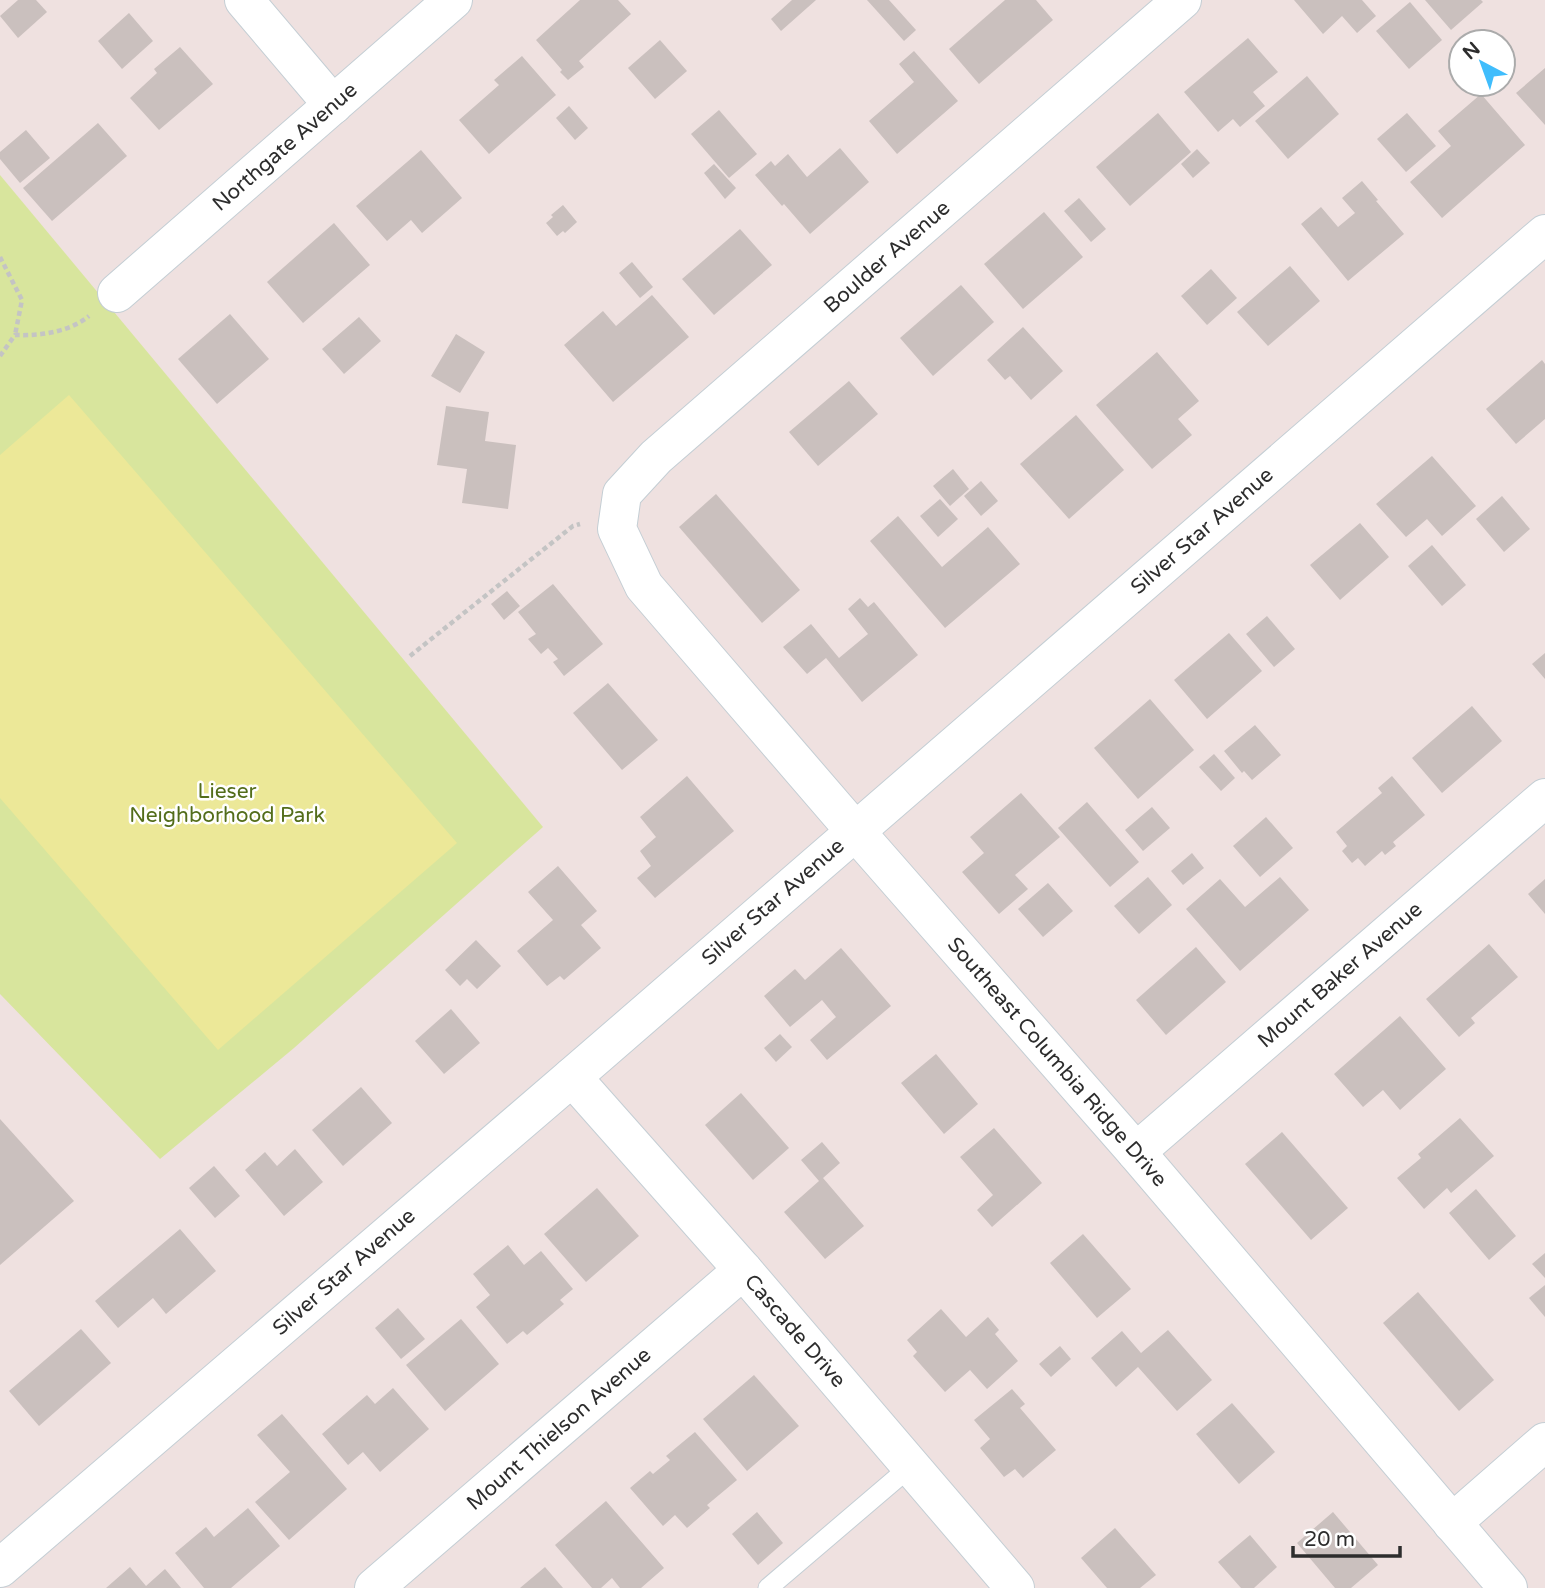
<svg xmlns="http://www.w3.org/2000/svg" width="1545" height="1588" font-family="'Varela Round',sans-serif">
  <rect width="100%" height="100%" fill="#efe1e0"/>
  <path fill="#d8e59d" d="M0 175 543 827 294 1048 160 1159 0 994Z"/>
  <path fill="#ece898" d="M69 395 457 843 218 1050 0 798V455Z"/>
  <g fill="#cac0be">
    <path d="M18 0H36L47 12 18 38 0 16Z"/>
    <path d="M580 0H618L631 14 579 61 584 67 568 80 560 72 562 70 536 40Z"/>
    <path d="M792 0H816L781 31 771 19Z"/>
    <path d="M867 0H889L916 30 904 41Z"/>
    <path d="M1005 0H1036L1053 20 979 84 949 49Z"/>
    <path d="M1294 0H1362L1376 16 1357 33 1342 16 1323 34Z"/>
    <path d="M1425 0H1481L1483 2 1451 30Z"/>
    <path d="M1410 2 1442 40 1409 69 1376 31Z"/>
    <path d="M129 13 153 41 122 69 98 41Z"/>
    <path d="M1248 38 1278 72 1253 92 1265 106 1240 127 1233 119 1218 132 1184 92Z"/>
    <path d="M660 40 687 71 655 99 628 68Z"/>
    <path d="M180 47 213 84 159 130 130 98 157 73 154 69Z"/>
    <path d="M914 51 958 101 897 154 869 121 914 82 899 64Z"/>
    <path d="M522 56 556 95 489 154 459 120 499 85 494 80Z"/>
    <path d="M1545 68V125L1516 93Z"/>
    <path d="M1307 76 1339 114 1288 159 1255 121Z"/>
    <path d="M1481 94 1525 145 1442 218 1410 182 1451 146 1438 131Z"/>
    <path d="M569 106 588 128 575 140 556 118Z"/>
    <path d="M719 110 757 154 729 178 691 134Z"/>
    <path d="M1158 113 1191 152 1130 206 1096 167Z"/>
    <path d="M1407 113 1436 146 1406 172 1377 139Z"/>
    <path d="M98 123 127 156 52 221 23 188Z"/>
    <path d="M26 130 50 158 20 183 0 159V152Z"/>
    <path d="M840 148 869 182 810 234 784 204 782 206 755 175 771 161 775 166 788 154 807 177Z"/>
    <path d="M1197 149 1210 163 1193 178 1181 164Z"/>
    <path d="M421 150 462 198 422 233 411 220 387 241 356 206Z"/>
    <path d="M714 164 736 188 725 199 704 173Z"/>
    <path d="M1362 181 1378 200 1376 201 1404 234 1348 281 1301 224 1321 207 1338 227 1355 213 1342 198Z"/>
    <path d="M1079 198 1106 229 1091 242 1064 211Z"/>
    <path d="M563 205 577 222 565 233 563 231 557 236 546 223 553 217 551 215Z"/>
    <path d="M1044 212 1083 257 1023 309 984 264Z"/>
    <path d="M334 223 370 265 303 323 267 282Z"/>
    <path d="M740 229 772 265 714 315 682 279Z"/>
    <path d="M632 262 653 287 640 298 619 273Z"/>
    <path d="M1290 266 1320 301 1268 346 1237 312Z"/>
    <path d="M1211 269 1237 298 1207 325 1181 296Z"/>
    <path d="M961 285 994 322 933 376 900 338Z"/>
    <path d="M652 295 689 337 613 402 564 345 603 311 616 326Z"/>
    <path d="M230 314 269 359 217 404 178 359Z"/>
    <path d="M359 317 381 341 344 374 322 349Z"/>
    <path d="M1023 327 1063 371 1031 400 1010 376 1005 380 987 360Z"/>
    <path d="M456 334 485 352 460 393 431 376Z"/>
    <path d="M1157 352 1199 401 1178 419 1192 435 1152 469 1096 405Z"/>
    <path d="M1542 360 1545 364V419L1516 444 1486 409Z"/>
    <path d="M849 381 878 414 818 466 789 432Z"/>
    <path d="M446 406 489 412 485 441 516 445 508 509 462 503 467 469 437 465Z"/>
    <path d="M1076 415 1124 470 1069 519 1020 464Z"/>
    <path d="M1432 456 1476 506 1442 536 1427 519 1406 537 1376 504Z"/>
    <path d="M953 469 969 489 950 506 933 486Z"/>
    <path d="M981 481 998 501 981 516 964 496Z"/>
    <path d="M716 494 800 590 762 623 679 527Z"/>
    <path d="M1502 496 1530 529 1504 552 1476 519Z"/>
    <path d="M940 499 958 519 938 537 920 516Z"/>
    <path d="M898 516 942 567 988 527 1020 564 945 628 870 541Z"/>
    <path d="M1360 523 1389 557 1340 600 1310 565Z"/>
    <path d="M1432 545 1466 585 1442 606 1408 566Z"/>
    <path d="M553 584 603 644 564 676 553 662 558 659 548 648 541 654 528 639 536 634 518 612Z"/>
    <path d="M507 591 520 606 504 620 491 604Z"/>
    <path d="M860 598 868 607 874 602 918 655 862 702 826 658 807 674 783 647 811 624 839 658 868 634 848 609Z"/>
    <path d="M1267 616 1295 649 1274 667 1246 634Z"/>
    <path d="M1229 633 1262 671 1207 719 1174 680Z"/>
    <path d="M1545 653V679L1532 664Z"/>
    <path d="M608 683 658 740 622 770 573 713Z"/>
    <path d="M1150 699 1194 750 1138 799 1094 748Z"/>
    <path d="M1472 706 1502 741 1442 793 1412 758Z"/>
    <path d="M1255 725 1281 755 1252 780 1244 771 1242 773 1224 751Z"/>
    <path d="M1214 754 1235 778 1221 791 1199 767Z"/>
    <path d="M687 776 734 831 655 898 637 878 651 866 640 851 656 837 640 817Z"/>
    <path d="M1392 776 1425 815 1393 842 1396 846 1385 855 1382 851 1365 866 1358 858 1352 863 1342 851 1347 846 1336 832 1382 793 1378 788Z"/>
    <path d="M1021 793 1060 837 1015 875 1028 889 999 914 962 872 984 853 970 837Z"/>
    <path d="M1087 802 1139 862 1110 887 1058 828Z"/>
    <path d="M1152 807 1170 828 1143 851 1125 830Z"/>
    <path d="M1266 817 1293 848 1260 877 1233 846Z"/>
    <path d="M1192 853 1204 868 1183 885 1171 871Z"/>
    <path d="M558 866 597 911 581 925 601 948 564 980 560 976 547 986 517 951 553 920 528 892Z"/>
    <path d="M1148 877 1172 905 1139 934 1114 906Z"/>
    <path d="M1280 877 1309 910 1240 971 1186 909 1220 879 1245 907Z"/>
    <path d="M1545 879V914L1528 894Z"/>
    <path d="M1048 883 1073 911 1043 937 1018 909Z"/>
    <path d="M476 940 501 966 477 989 467 979 460 986 445 970Z"/>
    <path d="M1489 944 1518 977 1471 1018 1475 1023 1459 1037 1426 999Z"/>
    <path d="M1196 947 1226 982 1166 1035 1136 1000Z"/>
    <path d="M841 948 891 1006 827 1060 810 1040 836 1017 822 1000 790 1027 764 996 795 969 805 980Z"/>
    <path d="M451 1009 480 1043 444 1074 415 1041Z"/>
    <path d="M1400 1016 1446 1069 1400 1110 1383 1090 1363 1107 1334 1074Z"/>
    <path d="M780 1034 792 1047 776 1062 764 1048Z"/>
    <path d="M936 1054 978 1104 944 1134 901 1083Z"/>
    <path d="M361 1087 392 1123 343 1166 312 1130Z"/>
    <path d="M741 1093 789 1148 753 1180 705 1125Z"/>
    <path d="M1460 1118 1494 1156 1451 1193 1447 1188 1424 1209 1397 1178 1421 1158 1418 1154Z"/>
    <path d="M0 1119 74 1201 0 1265Z"/>
    <path d="M994 1128 1042 1183 992 1227 977 1210 993 1195 960 1157Z"/>
    <path d="M1282 1132 1348 1208 1311 1240 1245 1164Z"/>
    <path d="M822 1142 840 1163 823 1178 864 1226 825 1259 784 1212 819 1181 801 1160Z"/>
    <path d="M295 1149 323 1182 284 1216 245 1170 265 1152 277 1166Z"/>
    <path d="M214 1166 240 1196 215 1218 189 1188Z"/>
    <path d="M597 1188 639 1236 586 1282 544 1234Z"/>
    <path d="M1476 1189 1516 1236 1489 1260 1449 1213Z"/>
    <path d="M180 1229 216 1271 166 1314 153 1298 118 1328 95 1301Z"/>
    <path d="M1083 1234 1131 1289 1097 1318 1050 1263Z"/>
    <path d="M508 1245 524 1265 541 1251 573 1289 560 1300 564 1304 527 1335 523 1331 507 1344 476 1307 490 1295 473 1274Z"/>
    <path d="M1545 1253V1278L1532 1264Z"/>
    <path d="M1545 1285V1317L1529 1298Z"/>
    <path d="M1418 1292 1494 1380 1459 1411 1383 1323Z"/>
    <path d="M398 1308 425 1339 401 1359 375 1328Z"/>
    <path d="M941 1309 966 1337 988 1317 999 1330 995 1334 1018 1361 987 1389 970 1370 945 1392 913 1356 917 1352 907 1340Z"/>
    <path d="M461 1319 499 1364 445 1411 406 1365Z"/>
    <path d="M81 1329 111 1363 39 1426 9 1391Z"/>
    <path d="M1168 1330 1212 1380 1177 1411 1138 1367 1116 1387 1091 1358 1122 1331 1141 1353Z"/>
    <path d="M1060 1346 1071 1359 1051 1377 1039 1364Z"/>
    <path d="M754 1375 799 1426 747 1471 703 1419Z"/>
    <path d="M393 1388 429 1429 380 1472 363 1452 348 1465 322 1434 367 1395 375 1404Z"/>
    <path d="M1012 1389 1025 1404 1020 1408 1056 1450 1023 1478 1015 1469 1004 1477 980 1448 990 1439 974 1420Z"/>
    <path d="M1232 1403 1275 1452 1239 1484 1196 1434Z"/>
    <path d="M282 1414 347 1489 289 1540 255 1502 290 1472 257 1435Z"/>
    <path d="M695 1432 737 1480 707 1505 710 1508 687 1528 675 1515 663 1526 630 1488 650 1471 653 1474 670 1460 666 1456Z"/>
    <path d="M606 1501 664 1568 641 1588H620L612 1578 601 1588H592L555 1545Z"/>
    <path d="M248 1508 280 1546 231 1588H204L175 1553 206 1527 214 1537Z"/>
    <path d="M757 1512 783 1543 758 1565 732 1534Z"/>
    <path d="M1333 1512 1378 1565 1351 1588H1335L1297 1543Z"/>
    <path d="M1115 1528 1156 1575 1140 1588H1107L1081 1558Z"/>
    <path d="M1250 1535 1277 1567 1254 1588H1241L1218 1562Z"/>
    <path d="M130 1567 146 1586 165 1569 181 1588H106Z"/>
    <path d="M545 1567 563 1588H520Z"/>
  </g>
  <g fill="none" stroke-linecap="round" stroke-linejoin="round">
    <defs>
      <path id="service" d="M768 1588 911 1466"/>
      <g id="minor">
        <path d="M244 0 333 105"/>
        <path d="M1182 0 656 457 622 494 617 529 644 586 855 831 1136 1152 1508 1588"/>
        <path d="M117 293 453 0"/>
        <path d="M572 1077 743 1270 1015 1588"/>
        <path d="M1136 1152 1545 798"/>
        <path d="M1452 1523 1545 1442"/>
        <path d="M0 1568 572 1077 1545 234"/>
        <path d="M374 1588 743 1270"/>
      </g>
    </defs>
    <use href="#service" stroke="#c4ced4" stroke-width="21"/>
    <use href="#minor" stroke="#c4ced4" stroke-width="40"/>
    <g stroke="#c4c4c4" stroke-width="4.5" stroke-dasharray="5 3.5" stroke-linecap="butt">
      <path d="M0 257 22 300 15 335"/>
      <path d="M0 356 15 335C41 336 69 332 89 316"/>
      <path d="M410 656 573 526 580 524"/>
    </g>
    <use href="#service" stroke="#fff" stroke-width="19"/>
    <use href="#minor" stroke="#fff" stroke-width="38"/>
  </g>
  <g text-anchor="middle" dominant-baseline="central" stroke-width="5" stroke-linejoin="round" paint-order="stroke">
    <g font-size="21" fill="#2d2d2d" stroke="#fff">
      <text transform="translate(285 147) rotate(-41)">Northgate Avenue</text>
      <text transform="translate(887 257) rotate(-41)">Boulder Avenue</text>
      <text transform="translate(1202 531) rotate(-41)">Silver Star Avenue</text>
      <text transform="translate(773 902) rotate(-41)">Silver Star Avenue</text>
      <text transform="translate(1340 975) rotate(-41)">Mount Baker Avenue</text>
      <text transform="translate(1057 1062) rotate(49)">Southeast Columbia Ridge Drive</text>
      <text transform="translate(344 1272) rotate(-41)">Silver Star Avenue</text>
      <text transform="translate(795 1331) rotate(49)">Cascade Drive</text>
      <text transform="translate(559 1429) rotate(-41)">Mount Thielson Avenue</text>
    </g>
    <g font-size="21" fill="#536d1a" stroke="#fff">
      <text x="227" y="791">Lieser<tspan x="227" dy="24">Neighborhood Park</tspan></text>
    </g>
  </g>
  <g transform="translate(1482 63) rotate(319)"><circle r="33" fill="#ffffff" stroke="#ababab" stroke-width="2"/>
  <path d="M0-5L12 26L0 18L-12 26Z" fill="#40bdfc"/>
  <text y="-10" font-size="19" font-weight="bold" text-anchor="middle" fill="#2d2d2d">N</text>
  </g>
  <path d="M1293 1546v10h107v-10" fill="none" stroke="#2d2d2d" stroke-width="3.5"/>
  <text x="1304" y="1546" font-size="21" fill="#2d2d2d" stroke="#ffffff" stroke-width="5" paint-order="stroke">20 m</text>
</svg>
